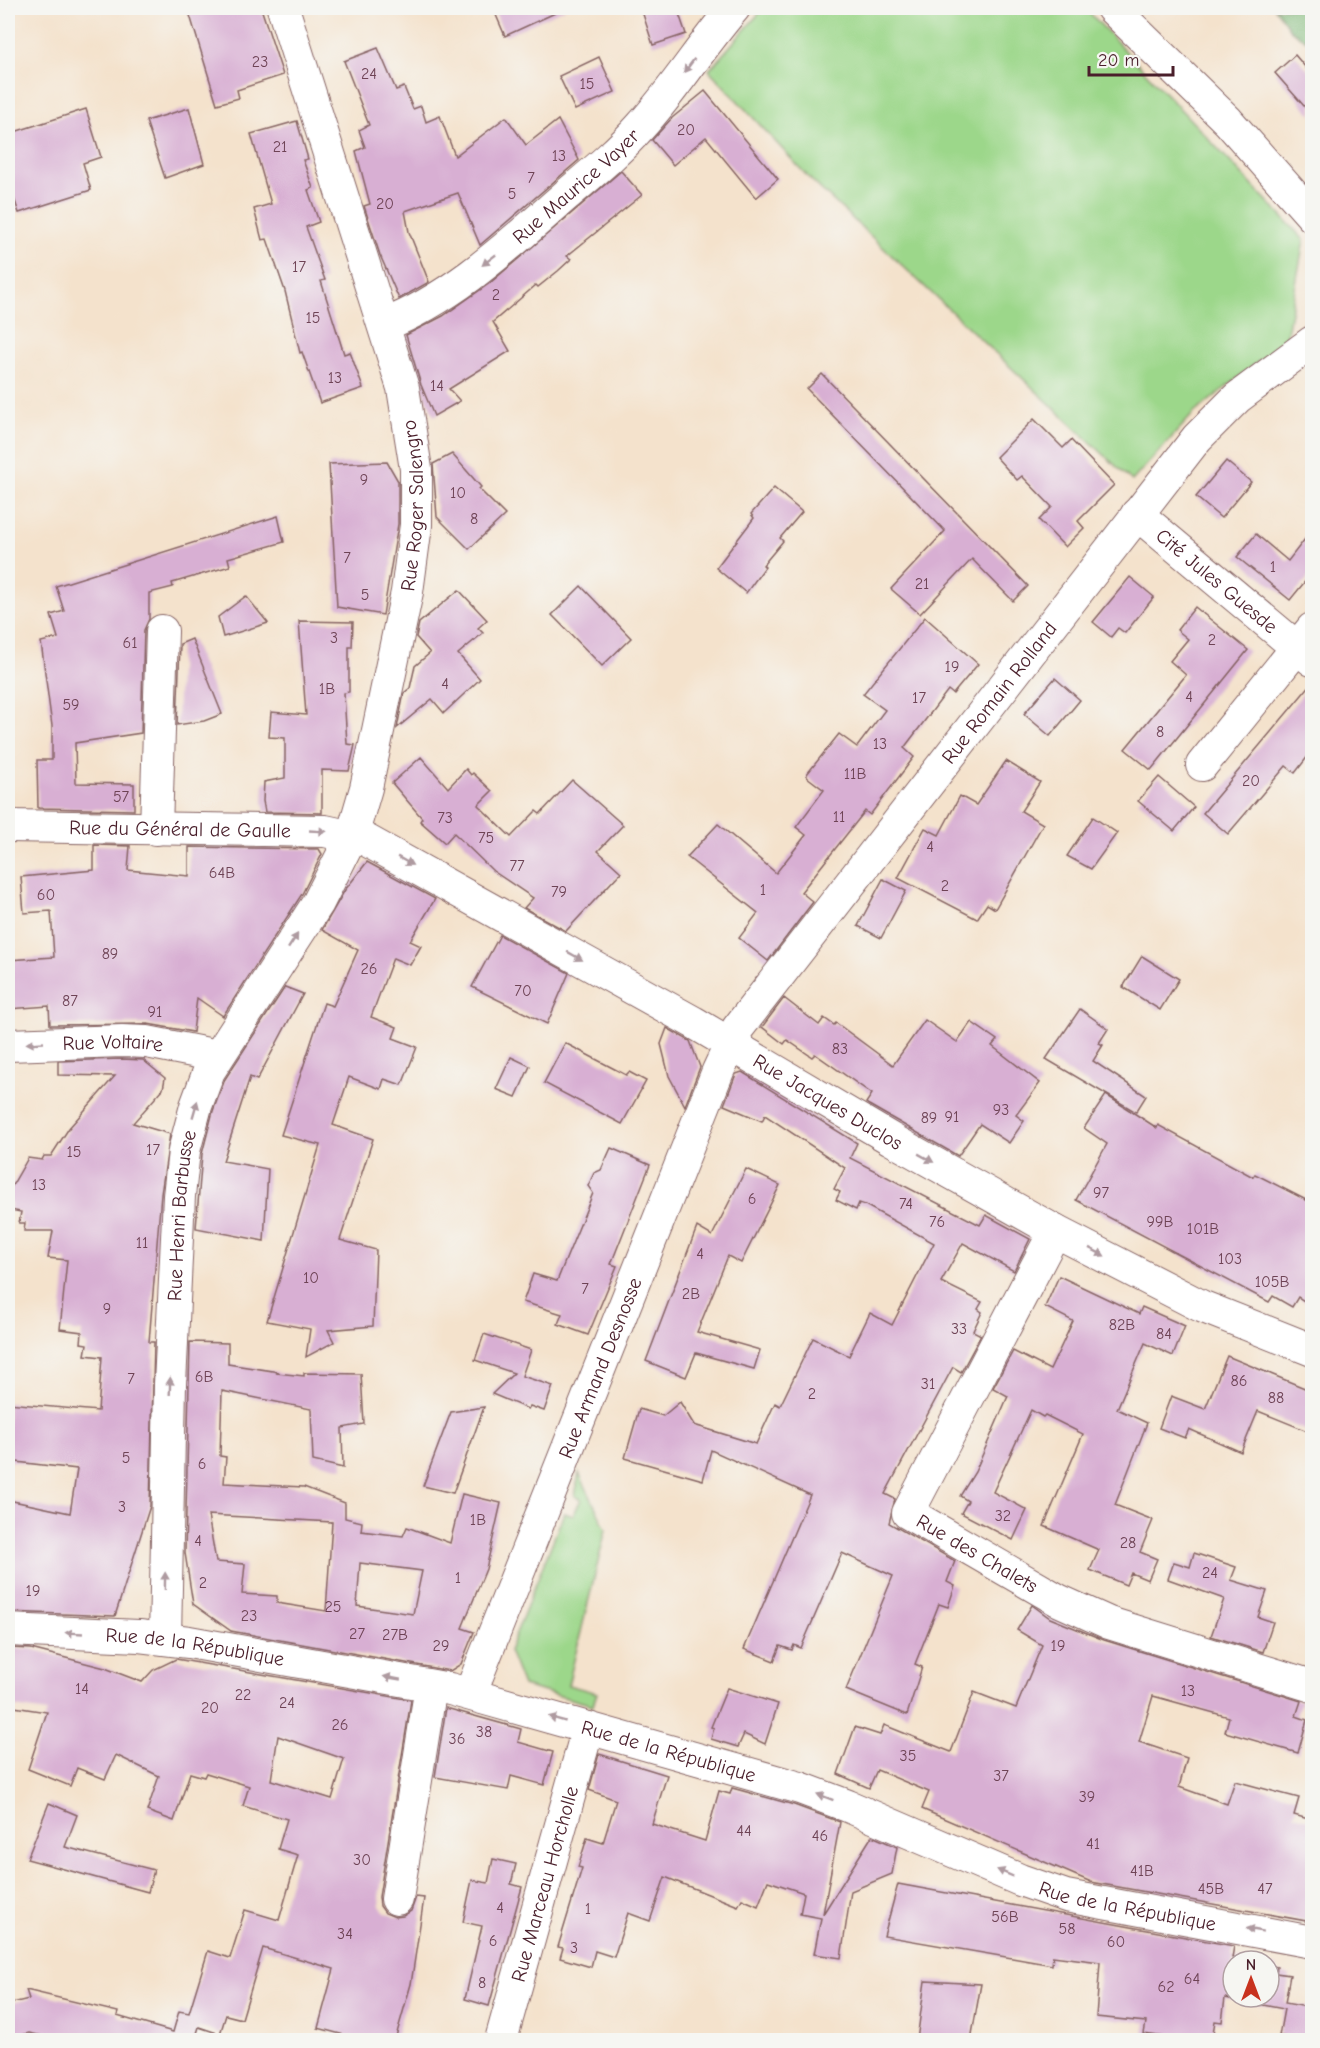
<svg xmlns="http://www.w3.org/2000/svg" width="1320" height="2048" font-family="'Comic Neue',sans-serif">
  <rect width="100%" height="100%" fill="#f6f6f2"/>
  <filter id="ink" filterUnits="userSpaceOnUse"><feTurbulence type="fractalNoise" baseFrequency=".0167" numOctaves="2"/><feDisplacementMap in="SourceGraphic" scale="12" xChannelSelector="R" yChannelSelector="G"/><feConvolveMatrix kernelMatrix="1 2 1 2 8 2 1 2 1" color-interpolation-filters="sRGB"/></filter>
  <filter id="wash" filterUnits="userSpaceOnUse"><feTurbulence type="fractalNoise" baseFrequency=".008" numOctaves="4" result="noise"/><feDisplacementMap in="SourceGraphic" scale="24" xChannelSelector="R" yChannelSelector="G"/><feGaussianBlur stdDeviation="1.35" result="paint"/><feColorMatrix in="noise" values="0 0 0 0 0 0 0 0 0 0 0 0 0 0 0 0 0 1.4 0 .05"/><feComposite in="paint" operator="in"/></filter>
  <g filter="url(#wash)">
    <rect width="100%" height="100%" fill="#f4e2cc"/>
    <g fill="#9cd78a" stroke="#737b5a" stroke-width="1.5">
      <path d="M764 8H1085L1304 240 1286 339 1194 413 1132 481 810 179 709 70Z"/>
      <path d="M579 1473 606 1529 568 1685 597 1693 593 1705 523 1686 509 1651 564 1513 573 1516 581 1499 575 1496Z"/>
    </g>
    <path fill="#7db876" stroke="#646c50" stroke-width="1.5" d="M1275 8H1312V44L1290 30Z"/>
    <g id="blocks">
      <g fill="#d8afd3" fill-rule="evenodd">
        <path d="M202 8H261L283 75 237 90 239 98 217 104 189 12Z"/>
        <path d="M493 8H566L505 36Z"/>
        <path d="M641 8H677L686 34 653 45Z"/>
        <path d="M378 48 396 90 404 87 413 109 421 106 426 122 440 116 455 156 506 117 526 145 558 120 579 160 480 245 458 193 405 211 409 232 429 282 399 299 380 255 364 206 370 204 356 151 365 147 359 130 369 125 344 61Z"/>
        <path d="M1295 55 1312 75V115L1275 73Z"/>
        <path d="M599 57 615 92 575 110 559 76Z"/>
        <path d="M705 91 778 179 756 198 706 137 673 165 652 140 672 118Z"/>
        <path d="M189 108 204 164 165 178 146 121Z"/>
        <path d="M86 109 101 157 83 163 91 190 19 213 13 195 8 197V134Z"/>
        <path d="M297 121 308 159 303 160 313 188 308 190 319 222 306 227 325 280 321 281 344 354 350 352 363 388 320 403 302 352 300 353 285 291 267 239 262 240 254 209 271 204 251 134Z"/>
        <path d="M621 171 642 195 567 256 571 259 558 271 538 287 536 285 493 322 510 351 449 389 460 401 434 416 421 385 406 335 443 316 490 283Z"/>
        <path d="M822 374 1028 586 1013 601 972 559 920 614 891 589 945 531 807 389Z"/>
        <path d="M1034 419 1063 448 1071 440 1114 485 1078 521 1084 528 1065 547 1039 520 1052 507 1022 476 1017 480 996 457Z"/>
        <path d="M452 454 481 487 479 489 505 515 469 549 437 517 433 464Z"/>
        <path d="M1226 461 1251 482 1221 518 1196 497Z"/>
        <path d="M387 462 398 481V524L383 615 337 607 329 464Z"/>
        <path d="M774 488 802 512 780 538 783 541 763 565 765 567 746 593 716 568 754 518 751 514Z"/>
        <path d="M278 516 284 542 228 558 230 566 172 583 173 587 149 593V619L144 630 141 733 75 743 76 783 134 784V810L38 808 37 760H52V726L41 642 58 638 51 615 64 611 56 586Z"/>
        <path d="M1312 530V573L1290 600 1237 557 1256 534 1288 561Z"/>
        <path d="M1130 577 1154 597 1125 633 1118 628 1111 637 1093 622Z"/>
        <path d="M581 586 631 638 602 666 552 615Z"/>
        <path d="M459 590 487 620 478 628 483 633 458 654 480 679 444 713 432 699 397 728 404 693 410 688 415 666 430 653 416 637 419 623Z"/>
        <path d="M246 596 268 623 223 637 218 617Z"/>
        <path d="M1195 607 1248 650 1151 770 1125 749 1186 675 1170 661 1188 639 1177 630Z"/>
        <path d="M925 617 978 664 953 694 948 690 904 748 914 757 870 815 865 811 801 892 813 902 768 961 739 938 758 913 687 857 718 824 776 873 806 835 796 827 824 790 807 777V774L839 734 857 747 885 710 863 694Z"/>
        <path d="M299 621 353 622 352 647H349V692L344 693 347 744 355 745 349 771 322 770V813L265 812 263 801 264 782 285 778V738L269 737 271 712 306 715Z"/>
        <path d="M192 639 222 714 204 721 177 725 180 644Z"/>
        <path d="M1055 678 1080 700 1050 736 1024 714Z"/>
        <path d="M1312 683V751L1295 773 1286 766 1228 834 1203 813Z"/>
        <path d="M421 757 448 788 466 769 471 775 473 773 492 791 478 805 511 837 536 811 540 814 572 780 623 825 598 851 621 872 566 931 524 908 533 898 493 871 454 833 445 843 420 821 422 818 392 783Z"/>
        <path d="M1006 761 1040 782 1021 811 1043 824 995 909 987 904 977 919 898 878 925 828 939 835 960 796 976 805Z"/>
        <path d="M1159 777 1194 807 1174 831 1138 801Z"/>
        <path d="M1093 817 1117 833 1091 869 1067 856Z"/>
        <path d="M94 845 130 846 128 870 189 876V847L319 849 322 854 302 894 223 1016 197 998 193 1032 148 1024 50 1025 49 1006 8 1009V960L54 957 51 911 24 913 21 877 94 870Z"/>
        <path d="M367 862 435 899 410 941 421 946 410 965 393 958 371 1017 397 1027 393 1038 417 1047 402 1085 384 1079 381 1089 349 1077 333 1125 373 1139 340 1240 376 1250 373 1326 328 1330 334 1342 306 1357 310 1329 267 1321 320 1145 281 1135 324 1003 333 1006 358 950 322 930 345 890Z"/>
        <path d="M883 879 906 891 881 938 858 926Z"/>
        <path d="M500 935 569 973 547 1024 472 987Z"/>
        <path d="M1142 956 1179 979 1160 1010 1123 987Z"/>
        <path d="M285 987 303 994 257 1080 250 1077 223 1161 268 1169 264 1241 196 1228 202 1154 213 1111 225 1079Z"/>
        <path d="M784 998 819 1025 824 1018 834 1025 836 1023 893 1065 925 1020 957 1042 971 1022 997 1040 992 1046 1040 1083 1016 1115 1024 1121 1009 1143 980 1124 958 1156 869 1105 866 1103 872 1094 815 1054 812 1057 787 1040 784 1044 762 1027Z"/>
        <path d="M1080 1009 1108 1029 1099 1043 1103 1045 1093 1061 1146 1096 1136 1112 1046 1059Z"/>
        <path d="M667 1028 690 1041 700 1067 685 1106 669 1076 661 1044Z"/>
        <path d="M565 1043 626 1075 629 1072 646 1081 622 1124 544 1083Z"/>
        <path d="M511 1057 530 1066 516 1097 496 1089Z"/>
        <path d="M122 1059 143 1060 165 1078 163 1089 133 1123 170 1134 161 1194 149 1342H154L150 1506 115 1616 8 1612V1500L70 1513 77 1469 8 1461V1403L98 1411 102 1357 85 1355 87 1344 81 1343 82 1332 60 1329 67 1260 48 1258 53 1231H24L25 1223H19L21 1212 10 1210 11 1203 8 1202V1193L28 1158 42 1160 44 1156H51L69 1128 115 1076 58 1075V1061Z"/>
        <path d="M742 1072 857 1143 850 1158 980 1225 986 1215 1030 1239 1014 1271 963 1243 941 1282 982 1302 978 1309 982 1312 973 1331 981 1335 961 1372 953 1367 885 1494 895 1499 889 1523 955 1561 947 1582 955 1586 948 1607 939 1604 915 1664 922 1667 907 1715 846 1690 893 1576 842 1553 801 1648 794 1645 792 1650 780 1646 774 1661 744 1649 810 1495 711 1450 703 1480 625 1458 639 1409 663 1416 680 1402 694 1425 756 1444 775 1403 780 1406 813 1338 849 1356 870 1313 892 1325 934 1243 865 1205 859 1203 856 1210 836 1200 840 1192 834 1189 845 1168 765 1115 762 1121 724 1105 736 1074Z"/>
        <path d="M1106 1095 1157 1128 1158 1125 1253 1177 1255 1174 1312 1203V1306L1298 1297 1292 1307 1273 1296 1269 1302 1076 1200 1107 1144 1084 1128Z"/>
        <path d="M611 1148 650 1165 611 1264 617 1266 588 1335 558 1324 562 1314 523 1302 533 1274 557 1281 593 1193 588 1186 594 1173 601 1170Z"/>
        <path d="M746 1169 780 1185 741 1263 728 1256 697 1332 760 1350 754 1369 696 1353 686 1377 646 1361 697 1227 712 1236Z"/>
        <path d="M1059 1276 1139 1314 1142 1307 1185 1326 1173 1356 1145 1343 1117 1409 1147 1423 1115 1505 1153 1520 1140 1552 1157 1559 1148 1580 1131 1573 1126 1585 1090 1570 1099 1550 1044 1526 1083 1434 1045 1415 1043 1417 1031 1410 993 1492 1027 1510 1013 1540 961 1513 968 1501 960 1496 975 1472 1008 1396 993 1388 1013 1351 1050 1370 1073 1321 1045 1307Z"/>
        <path d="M484 1334 531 1350 522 1376 553 1386 544 1411 530 1406 528 1409 492 1394 514 1373 475 1360Z"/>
        <path d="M190 1342 228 1343V1364L279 1372 276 1373 304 1376V1373L361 1374 364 1424 342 1428 343 1468 313 1461 311 1409 222 1391 220 1456 226 1457 224 1483 304 1487 345 1503V1518L362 1522 361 1531 403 1536 407 1527 450 1543 462 1494 501 1503 486 1569 462 1628 474 1632 461 1664 450 1671 231 1631 193 1604 185 1553ZM208 1515 332 1522 326 1611 277 1603V1596L242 1594 245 1564 216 1562ZM360 1563 422 1571 413 1614 357 1606Z"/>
        <path d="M1227 1356 1312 1391V1433L1258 1411 1241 1452 1189 1429 1185 1438 1159 1428 1171 1396 1205 1409Z"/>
        <path d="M484 1407 453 1493 423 1486 451 1412Z"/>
        <path d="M1194 1553 1236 1567 1231 1580 1267 1591 1258 1617 1273 1622 1263 1652 1211 1636 1224 1599 1168 1579 1174 1562 1190 1567Z"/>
        <path d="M1032 1605 1050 1618 1104 1640 1301 1701 1296 1716 1307 1720 1298 1753 1225 1732 1229 1717 1153 1696 1139 1742 1187 1758 1179 1787 1227 1804 1235 1781 1299 1798 1294 1815 1312 1820V1922L1091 1882 922 1809 929 1792 877 1770 869 1788 838 1774 855 1727 880 1735 884 1725 951 1752 974 1692 1016 1708 1042 1645 1017 1630Z"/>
        <path d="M10 1648 31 1649 105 1668 142 1682 153 1670 176 1659 411 1700 379 1897 380 1906 385 1913 395 1917 403 1916 411 1911 416 1897 424 1898 411 1984 395 2040H363L318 2028 334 1969 263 1948 242 2019 226 2015 220 2034 199 2027 195 2040H61L29 2033 8 2039V2004L29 1999 26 1990 118 2012 117 2016 173 2032 179 2011 189 2013 208 1951 230 1958 245 1910 279 1920 298 1855 278 1849 287 1819 243 1806 249 1786 206 1773 204 1777 190 1773 174 1821 147 1811 159 1776 116 1755 105 1779 77 1768 70 1786 28 1769 47 1712 8 1706ZM278 1736 344 1759 332 1799 271 1780Z"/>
        <path d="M727 1688 778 1704 765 1744 744 1734 738 1747 711 1739 714 1728 711 1727Z"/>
        <path d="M446 1708 521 1729 518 1742 553 1752 544 1785 511 1776 508 1790 435 1777Z"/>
        <path d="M599 1754 667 1775 652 1824 705 1841 719 1791 730 1794 732 1788 794 1805 840 1822 823 1914 872 1836 897 1847 892 1874 851 1891 841 1958 814 1954 821 1918 800 1914 804 1893 768 1881 758 1906 742 1899 738 1906 665 1877 650 1921 628 1913 614 1957 595 1951 591 1967 560 1958 563 1948 558 1947 582 1868 578 1867 587 1838 603 1843 616 1800 589 1790Z"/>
        <path d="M49 1803 77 1815 65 1847 154 1870 148 1892 27 1859Z"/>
        <path d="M493 1859 516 1864 511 1884 522 1887 489 2006 465 1999 482 1926 463 1922 472 1880 488 1883Z"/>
        <path d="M898 1884 1234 1946 1232 1958 1247 1961H1233V1997H1269V1965L1277 1967 1276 1973 1290 1975 1285 2003 1312 2008V2040L1279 2036 1284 2009 1225 1998 1222 2022 1215 2021 1212 2040H1187L1144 2034 1146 2022 1096 2017 1100 1962 1053 1956 1052 1965 884 1936Z"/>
        <path d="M925 1981 981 1984 971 2040H917Z"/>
      </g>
    </g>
  </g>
  <g filter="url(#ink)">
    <use href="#blocks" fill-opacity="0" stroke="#866363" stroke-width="1.5"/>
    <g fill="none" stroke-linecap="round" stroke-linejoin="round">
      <defs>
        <g id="minor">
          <path d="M1112 8 1228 121 1312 216"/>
          <path id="s1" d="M384 325C453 298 509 245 564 197 591 174 618 152 641 126 675 89 701 46 734 8"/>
          <path id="s2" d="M1137 514 1312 660"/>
          <path d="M1202 765 1312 629"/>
          <path id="s3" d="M8 826 325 831 366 840 693 1022 891 1139 1055 1231 1201 1306 1312 1350"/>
          <path d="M156 829 162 631"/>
          <path id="s4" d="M8 1045 122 1041 147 1042 218 1056"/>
          <path id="s5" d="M1055 1231 908 1513 1058 1600 1109 1623 1312 1686"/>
          <path id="s6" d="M8 1630 139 1636 189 1642 450 1689 800 1788 848 1806 1020 1880 1066 1896 1312 1942"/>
          <path id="s7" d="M165 1639 170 1384 179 1196 184 1151 196 1106 209 1071 318 903 352 836 366 788 407 592 416 525V469L403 388 283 8"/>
          <path id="s8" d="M470 1694 718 1071 738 1028 1197 438 1237 398 1312 342"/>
          <path d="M397 1899 431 1686"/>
          <path id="s9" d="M501 2040 588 1728"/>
        </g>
      </defs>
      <use href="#minor" stroke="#866363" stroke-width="34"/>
      <use href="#minor" stroke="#fff" stroke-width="32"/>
    </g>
    <defs><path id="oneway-solid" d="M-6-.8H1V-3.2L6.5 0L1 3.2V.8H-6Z" transform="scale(1.5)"/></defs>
    <g fill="#ae9aa0">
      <use href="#oneway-solid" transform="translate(689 66) rotate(127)"/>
      <use href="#oneway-solid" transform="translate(489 260) rotate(142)"/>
      <use href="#oneway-solid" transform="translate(318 831) rotate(3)"/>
      <use href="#oneway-solid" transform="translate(405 861) rotate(29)"/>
      <use href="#oneway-solid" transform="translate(293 941) rotate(-57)"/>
      <use href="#oneway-solid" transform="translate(575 956) rotate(29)"/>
      <use href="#oneway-solid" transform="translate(35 1043) rotate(177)"/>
      <use href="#oneway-solid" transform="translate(195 1109) rotate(-74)"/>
      <use href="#oneway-solid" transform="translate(926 1158) rotate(29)"/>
      <use href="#oneway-solid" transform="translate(1097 1252) rotate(27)"/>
      <use href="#oneway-solid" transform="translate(170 1386) rotate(-88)"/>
      <use href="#oneway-solid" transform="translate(165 1581) rotate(-89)"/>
      <use href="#oneway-solid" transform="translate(74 1633) rotate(-177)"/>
      <use href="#oneway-solid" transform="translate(392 1678) rotate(-170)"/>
      <use href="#oneway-solid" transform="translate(557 1719) rotate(-164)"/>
      <use href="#oneway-solid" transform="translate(825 1797) rotate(-159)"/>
      <use href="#oneway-solid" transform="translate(1005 1873) rotate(-157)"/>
      <use href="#oneway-solid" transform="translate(1255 1930) rotate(-170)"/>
    </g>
  </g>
  <g text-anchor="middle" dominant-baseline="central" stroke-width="5" stroke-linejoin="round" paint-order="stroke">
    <g font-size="16" fill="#6e4355">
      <text x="260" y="62">23</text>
      <text x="369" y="74">24</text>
      <text x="587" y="84">15</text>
      <text x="686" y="130">20</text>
      <text x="280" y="147">21</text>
      <text x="559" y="156">13</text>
      <text x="531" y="178">7</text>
      <text x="512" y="194">5</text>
      <text x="385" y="204">20</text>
      <text x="299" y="267">17</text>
      <text x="496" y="295">2</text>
      <text x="313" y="318">15</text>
      <text x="335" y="378">13</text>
      <text x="437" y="386">14</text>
      <text x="364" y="480">9</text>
      <text x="458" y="493">10</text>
      <text x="474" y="519">8</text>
      <text x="347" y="558">7</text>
      <text x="1273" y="567">1</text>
      <text x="922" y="584">21</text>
      <text x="365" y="595">5</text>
      <text x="334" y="638">3</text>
      <text x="1212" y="640">2</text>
      <text x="130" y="643">61</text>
      <text x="952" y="667">19</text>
      <text x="445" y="684">4</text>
      <text x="327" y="689">1B</text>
      <text x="1189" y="697">4</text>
      <text x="919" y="698">17</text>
      <text x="71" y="705">59</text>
      <text x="1160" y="732">8</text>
      <text x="880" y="744">13</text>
      <text x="855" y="774">11B</text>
      <text x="1251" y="781">20</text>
      <text x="121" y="797">57</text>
      <text x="839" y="817">11</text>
      <text x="445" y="818">73</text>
      <text x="486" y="838">75</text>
      <text x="930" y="847">4</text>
      <text x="517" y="866">77</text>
      <text x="222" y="873">64B</text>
      <text x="945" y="886">2</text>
      <text x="763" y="890">1</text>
      <text x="559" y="892">79</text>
      <text x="46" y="895">60</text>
      <text x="110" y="954">89</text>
      <text x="369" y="969">26</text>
      <text x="523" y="991">70</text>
      <text x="70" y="1001">87</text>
      <text x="155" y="1012">91</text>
      <text x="840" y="1049">83</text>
      <text x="1001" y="1110">93</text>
      <text x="952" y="1117">91</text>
      <text x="929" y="1118">89</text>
      <text x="153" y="1150">17</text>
      <text x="74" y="1152">15</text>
      <text x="39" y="1185">13</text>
      <text x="1101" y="1193">97</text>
      <text x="752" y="1199">6</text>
      <text x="906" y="1204">74</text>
      <text x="937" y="1222">76</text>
      <text x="1160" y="1222">99B</text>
      <text x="1203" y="1229">101B</text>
      <text x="142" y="1243">11</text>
      <text x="700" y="1254">4</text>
      <text x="1230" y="1259">103</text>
      <text x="311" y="1278">10</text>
      <text x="1272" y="1282">105B</text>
      <text x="585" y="1289">7</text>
      <text x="691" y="1294">2B</text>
      <text x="107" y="1309">9</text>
      <text x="1122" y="1325">82B</text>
      <text x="959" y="1329">33</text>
      <text x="1164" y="1334">84</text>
      <text x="204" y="1377">6B</text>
      <text x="131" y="1379">7</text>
      <text x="1239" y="1381">86</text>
      <text x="928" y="1384">31</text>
      <text x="812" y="1394">2</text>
      <text x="1276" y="1398">88</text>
      <text x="126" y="1458">5</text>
      <text x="202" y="1464">6</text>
      <text x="122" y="1507">3</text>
      <text x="1003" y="1516">32</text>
      <text x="478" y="1520">1B</text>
      <text x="198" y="1541">4</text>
      <text x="1128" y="1543">28</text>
      <text x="1210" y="1573">24</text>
      <text x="458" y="1578">1</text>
      <text x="203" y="1583">2</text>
      <text x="33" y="1591">19</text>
      <text x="333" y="1607">25</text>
      <text x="249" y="1616">23</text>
      <text x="357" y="1634">27</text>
      <text x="395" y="1635">27B</text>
      <text x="441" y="1646">29</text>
      <text x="1058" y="1646">19</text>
      <text x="82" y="1689">14</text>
      <text x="1188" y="1691">13</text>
      <text x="243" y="1695">22</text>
      <text x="287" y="1703">24</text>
      <text x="210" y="1708">20</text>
      <text x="340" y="1725">26</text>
      <text x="484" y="1732">38</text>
      <text x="457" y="1739">36</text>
      <text x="908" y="1756">35</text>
      <text x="1001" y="1776">37</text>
      <text x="1087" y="1797">39</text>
      <text x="744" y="1831">44</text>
      <text x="820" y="1836">46</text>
      <text x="1093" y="1844">41</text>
      <text x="362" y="1860">30</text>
      <text x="1142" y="1871">41B</text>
      <text x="1211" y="1889">45B</text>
      <text x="1265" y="1889">47</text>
      <text x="500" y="1908">4</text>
      <text x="588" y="1909">1</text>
      <text x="1005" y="1917">56B</text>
      <text x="1067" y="1929">58</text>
      <text x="345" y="1934">34</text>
      <text x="493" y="1941">6</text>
      <text x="1116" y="1942">60</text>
      <text x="574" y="1948">3</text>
      <text x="1192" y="1979">64</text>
      <text x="482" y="1983">8</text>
      <text x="1166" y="1987">62</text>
    </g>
    <g font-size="20" fill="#4a1f2b" stroke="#f6f6f2">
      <text stroke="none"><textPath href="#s1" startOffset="238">Rue Maurice Vayer</textPath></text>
      <text stroke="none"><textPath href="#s7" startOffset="1185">Rue Roger Salengro</textPath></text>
      <text stroke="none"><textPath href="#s2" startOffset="104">Cité Jules Guesde</textPath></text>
      <text stroke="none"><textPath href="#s8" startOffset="1143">Rue Romain Rolland</textPath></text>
      <text stroke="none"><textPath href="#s3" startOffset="172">Rue du Général de Gaulle</textPath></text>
      <text stroke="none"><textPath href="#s4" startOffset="105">Rue Voltaire</textPath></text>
      <text stroke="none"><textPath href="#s3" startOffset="890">Rue Jacques Duclos</textPath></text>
      <text stroke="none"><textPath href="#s7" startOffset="424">Rue Henri Barbusse</textPath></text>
      <text stroke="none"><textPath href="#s8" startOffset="351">Rue Armand Desnosse</textPath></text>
      <text stroke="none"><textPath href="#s5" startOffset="398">Rue des Chalets</textPath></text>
      <text stroke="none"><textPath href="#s6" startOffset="188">Rue de la République</textPath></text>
      <text stroke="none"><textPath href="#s6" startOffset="674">Rue de la République</textPath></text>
      <text stroke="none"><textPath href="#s9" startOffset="162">Rue Marceau Horcholle</textPath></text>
      <text stroke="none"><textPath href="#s6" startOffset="1160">Rue de la République</textPath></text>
    </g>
  </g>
  <rect width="1320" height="2048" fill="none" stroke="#f6f6f2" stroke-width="30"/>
  <g transform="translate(1251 1979)"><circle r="28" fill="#f6f6f2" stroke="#b1a0a2" stroke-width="1.5"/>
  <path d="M0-4.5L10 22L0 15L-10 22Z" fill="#c8321e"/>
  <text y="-9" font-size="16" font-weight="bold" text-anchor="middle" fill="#4a1f2b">N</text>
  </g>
  <path d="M1089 66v9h84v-9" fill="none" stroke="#4a1f2b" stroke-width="3"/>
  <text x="1098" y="66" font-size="18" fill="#4a1f2b" stroke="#f6f6f2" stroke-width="4.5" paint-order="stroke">20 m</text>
</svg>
